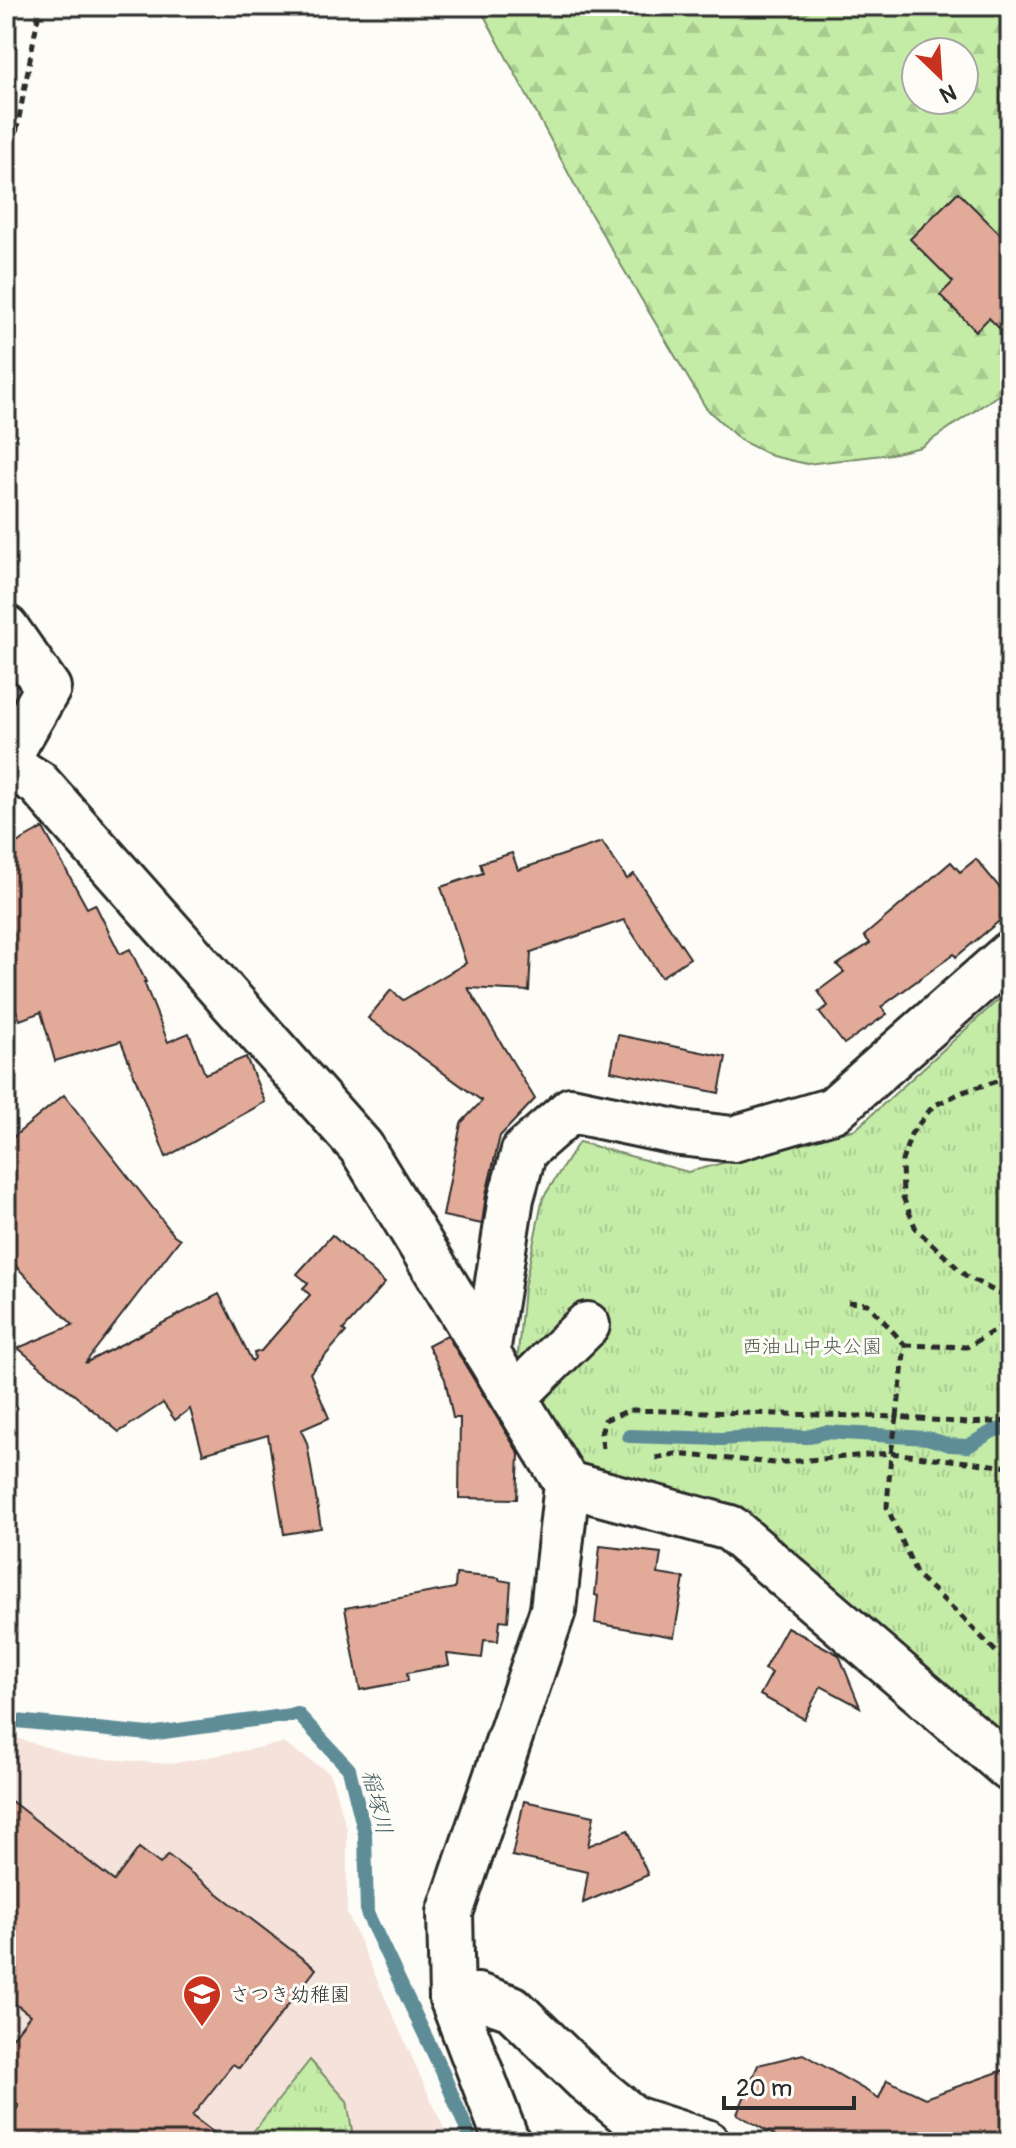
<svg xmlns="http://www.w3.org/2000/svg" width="1016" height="2148" font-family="Pangolin,'Klee One',sans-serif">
  <defs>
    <pattern id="forest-firs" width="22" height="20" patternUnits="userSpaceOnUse" patternTransform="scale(2)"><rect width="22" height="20" fill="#c4eca7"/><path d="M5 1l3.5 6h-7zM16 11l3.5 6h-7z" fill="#a9cb90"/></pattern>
    <pattern id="park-tufts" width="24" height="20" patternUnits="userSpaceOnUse" patternTransform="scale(2)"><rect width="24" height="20" fill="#c4eca7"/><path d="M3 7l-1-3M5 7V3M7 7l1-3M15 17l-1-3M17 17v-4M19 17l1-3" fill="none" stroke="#a9cb90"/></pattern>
  </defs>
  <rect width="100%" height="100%" fill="#fdfcf7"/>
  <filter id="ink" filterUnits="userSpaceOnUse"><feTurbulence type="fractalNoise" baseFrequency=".0125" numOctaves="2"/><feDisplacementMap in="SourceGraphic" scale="16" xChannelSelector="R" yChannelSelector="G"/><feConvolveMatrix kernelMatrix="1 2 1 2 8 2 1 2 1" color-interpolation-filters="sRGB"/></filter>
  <g filter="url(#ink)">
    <path fill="#f5e3db" d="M6 1735 80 1757 171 1764 283 1743 330 1773 347 1829V1913L450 2142H6Z"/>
    <path fill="url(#forest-firs)" stroke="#788c69" stroke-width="2" fill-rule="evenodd" d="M479 6H1010V387L921 447 891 454 807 464 772 456 740 440 706 408 586 206ZM916 52H964V100H916Z"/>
    <g fill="url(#park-tufts)" stroke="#788c69" stroke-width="2">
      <path d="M1010 989V1769L730 1528 567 1484 514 1397 524 1288 543 1198 579 1142 688 1172 856 1129Z"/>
      <path d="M310 2060 347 2101 354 2142H245Z"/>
    </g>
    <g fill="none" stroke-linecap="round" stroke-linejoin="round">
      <g stroke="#5e8d97" stroke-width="14">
        <path d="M629 1436 722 1439 763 1436 807 1437 825 1432 927 1438 950 1445 968 1446 993 1431 1010 1427"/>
        <path d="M6 1720 149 1734 298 1714 349 1769 365 1834 367 1913 442 2071 472 2142"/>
      </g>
    </g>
    <g fill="#e2aa99" stroke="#2b2b2b" stroke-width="2">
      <path d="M958 192 1010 244V339L989 318 976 331 940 295 953 282 910 239Z"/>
      <path d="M43 828 87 908 95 904 120 954 130 949 146 982H144L168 1042 189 1033 205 1074 246 1057 265 1102 166 1157 121 1041 55 1061 41 1012 20 1020 6 986V849Z"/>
      <path d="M602 842 627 879 634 874 690 958 661 977 624 920 531 952 529 991 468 988 535 1099 500 1136 486 1194 482 1224 443 1216 461 1123 482 1101 368 1018 391 990 403 1000 466 963 441 887 483 873 480 863 512 853 518 870Z"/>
      <path d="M976 859 1010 900V912L956 957 954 954 881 1007 887 1014 844 1044 819 1012 828 1006 818 991 844 972 837 965 870 943 864 936 951 862 960 872Z"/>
      <path d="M618 1035 726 1057 719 1093 611 1071Z"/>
      <path d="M64 1095 174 1235 180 1239 85 1363 219 1294 252 1361 255 1358 254 1353 261 1351 310 1295 303 1288 308 1283 297 1274 332 1235 385 1283 343 1330 346 1332 310 1373 329 1418 301 1430 307 1443 321 1528 284 1534 268 1435 203 1454 190 1409 175 1420 163 1403 119 1432 18 1348 73 1325 6 1256V1143Z"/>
      <path d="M447 1335 519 1454 517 1499 459 1498 460 1418H453L445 1379 428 1345Z"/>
      <path d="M600 1546 661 1553 658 1574 684 1578 674 1637 595 1623 598 1596 595 1595Z"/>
      <path d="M456 1574 499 1578V1580L511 1582 508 1621 500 1620 498 1641 484 1640 482 1658 447 1654 449 1665 407 1673 408 1681 360 1690 345 1608 455 1588Z"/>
      <path d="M787 1627 839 1655 860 1707 821 1686 804 1719 760 1695 772 1673 764 1669Z"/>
      <path d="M6 1797 114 1881 139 1848 160 1864 168 1855 316 1969 239 2068 233 2064 192 2116 226 2142H6V2123L19 2106 6 2096V2046L30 2015 6 1997Z"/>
      <path d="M524 1801 594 1816 588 1846 628 1830 648 1875 583 1903 588 1872 512 1856Z"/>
      <path d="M803 2054 879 2098 887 2080 925 2098 1010 2068V2142H786L737 2114 758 2065Z"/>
    </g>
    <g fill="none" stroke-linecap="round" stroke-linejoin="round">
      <defs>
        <g id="minor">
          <path d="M6 628 48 688 6 761"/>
          <path d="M6 763 38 783 361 1147 567 1484 553 1610 450 1913 452 1998 507 2142"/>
          <path d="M487 1353 511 1198 524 1151 571 1110 680 1133 733 1139 833 1110 1010 954"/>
          <path d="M514 1397 587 1325"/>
          <path d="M567 1484 730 1528 1010 1769"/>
          <path d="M452 1998 477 1996 512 2008 585 2079 634 2119 706 2142"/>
        </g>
      </defs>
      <use href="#minor" stroke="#2b2b2b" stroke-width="50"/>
      <g stroke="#2b2b2b" stroke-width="5" stroke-dasharray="8 6" stroke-linecap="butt">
        <path d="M6 187 40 6"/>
        <path d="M1010 1081 1003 1079 963 1092 933 1106 911 1134 902 1161 903 1197 916 1229 966 1276 1000 1294 1010 1296"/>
        <path d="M1010 1132 1007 1137 1010 1149"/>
        <path d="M848 1302 868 1304 905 1345 897 1417 967 1423 1010 1421"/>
        <path d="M905 1345 967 1347 1010 1321"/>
        <path d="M603 1448 601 1433 605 1420 630 1410 897 1417 891 1453 774 1463 675 1454 650 1459"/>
        <path d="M1010 1467 891 1453 887 1507 917 1575 962 1617 1010 1666"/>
      </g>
      <use href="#minor" stroke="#fdfcf7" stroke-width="44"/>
    </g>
  </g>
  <defs>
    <symbol id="school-pin" viewBox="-11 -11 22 30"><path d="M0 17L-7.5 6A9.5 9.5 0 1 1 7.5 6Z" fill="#c8321e" stroke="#fdfcf7"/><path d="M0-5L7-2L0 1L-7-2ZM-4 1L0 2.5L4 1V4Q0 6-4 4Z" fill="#fff"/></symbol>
  </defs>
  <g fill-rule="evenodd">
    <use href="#school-pin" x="180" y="1972" width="44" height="60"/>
  </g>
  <g text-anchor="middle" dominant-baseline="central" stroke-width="6" stroke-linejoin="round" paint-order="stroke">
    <g font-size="20" fill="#515b4a" stroke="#fdfcf7">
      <text x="812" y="1346">西油山中央公園</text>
    </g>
    <g font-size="20" fill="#2b2b2b" stroke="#fdfcf7" text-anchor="start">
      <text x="230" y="1994">さつき幼稚園</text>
    </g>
    <g font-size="22" font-style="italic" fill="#445c61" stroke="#fdfcf7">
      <text transform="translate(377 1802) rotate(76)">稲塚川</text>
    </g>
  </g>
  <rect width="1016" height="2148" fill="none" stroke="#fdfcf7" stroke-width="32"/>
  <rect x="16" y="16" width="984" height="2116" fill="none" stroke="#2b2b2b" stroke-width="3" filter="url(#ink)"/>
  <g transform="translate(940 76) rotate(155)"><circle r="38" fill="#fdfcf7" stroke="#a9a8a5" stroke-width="2"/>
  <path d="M0-6L14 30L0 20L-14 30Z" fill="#c8321e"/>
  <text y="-12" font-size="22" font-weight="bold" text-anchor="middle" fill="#2b2b2b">N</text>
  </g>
  <path d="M724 2096v12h130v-12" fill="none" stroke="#2b2b2b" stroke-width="4"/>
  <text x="736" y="2096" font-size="24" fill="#2b2b2b" stroke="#fdfcf7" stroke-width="6" paint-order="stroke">20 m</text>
</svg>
